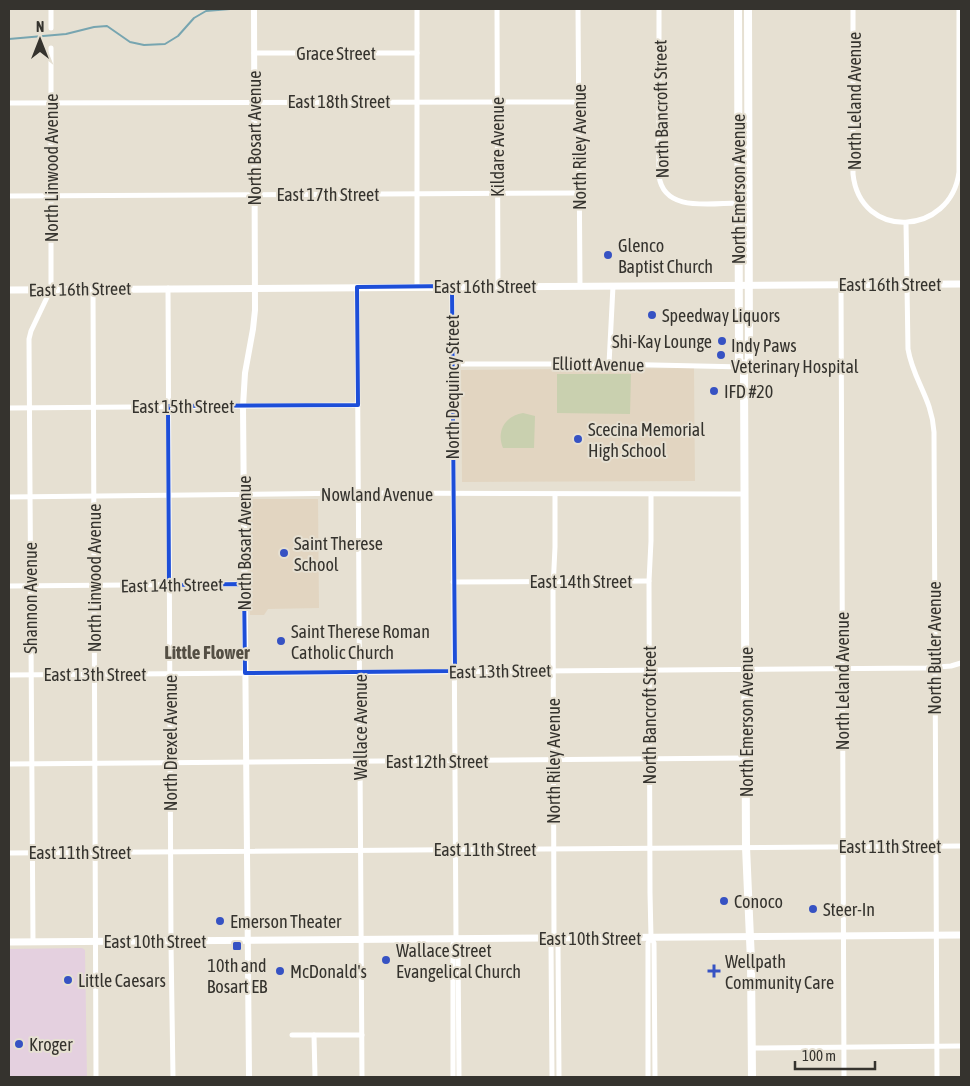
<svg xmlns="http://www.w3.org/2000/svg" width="970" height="1086" font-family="'Asap Condensed',sans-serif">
  <rect width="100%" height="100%" fill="#e6e0d2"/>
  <path fill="#e4d0df" d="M82 948 85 950 87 1077H9V949Z"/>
  <g fill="#e2d5c1">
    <path d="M694 368 695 481 462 482 461 370Z"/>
    <path d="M249 499H318L319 608 268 609 264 615H250Z"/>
  </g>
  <g fill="#c9d0af">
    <path d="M557 374H631L630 414 557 413Z"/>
    <path d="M523 413 535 416 534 448H503C496 431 505 416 523 413Z"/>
  </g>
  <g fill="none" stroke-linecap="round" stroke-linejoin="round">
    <path stroke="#77a5b0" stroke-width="2" d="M9 39 66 34 94 27 107 26 130 42 144 45 165 44 178 36 194 18 206 11 230 9"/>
    <g stroke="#fff" stroke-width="5">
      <path d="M51 9V28"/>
      <path d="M497 9 498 286"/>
      <path d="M578 9 580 286"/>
      <path d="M659 9V176C664 213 711 203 739 203"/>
      <path d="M853 9V174C860 241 951 236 959 172V9"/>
      <path d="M254 53H417"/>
      <path d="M9 103 579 102"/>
      <path d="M9 196 579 193"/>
      <path d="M906 223 908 349C913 380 932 398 934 432L937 1077"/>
      <path d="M841 285 844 1077"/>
      <path d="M417 286V9"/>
      <path d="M452 286 456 939 458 945 459 1077"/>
      <path d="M357 287 362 1077"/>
      <path d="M168 288 171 944 173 1077"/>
      <path d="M93 289 96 1077"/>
      <path d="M453 364H609L744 367"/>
      <path d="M609 364 613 286"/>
      <path d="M9 408 358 405"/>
      <path d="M651 494V541L649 581 650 893 651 937 654 943 655 1077"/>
      <path d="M9 497 358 493 744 494"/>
      <path d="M453 582 649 581"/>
      <path d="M9 586 244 584"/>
      <path d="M9 675 926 668 951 666 961 663"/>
      <path d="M9 764 746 758"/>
      <path d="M9 853 961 846"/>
      <path d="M554 938 558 944 559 1077"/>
      <path d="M33 942 29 339 31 331 51 289V48"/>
      <path d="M292 1035H362"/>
      <path d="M314 1035 315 1077"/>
      <path d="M752 1048 961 1046"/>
      <path d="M453 1077V944L456 939"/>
      <path d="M552 1077 551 943 554 938 553 589 555 547V494"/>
      <path d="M648 1077V943L651 937"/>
    </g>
    <path stroke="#fff" stroke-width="6" d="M249 1077 243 406 245 373 253 329 255 310 254 9"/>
    <g stroke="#fff" stroke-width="7">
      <path d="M9 290 961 284"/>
      <path d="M9 942 961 935"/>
    </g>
    <g stroke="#fff" stroke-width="8">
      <path d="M738 9 739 360 744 367"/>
      <path d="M748 9 749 360 744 367 746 847 751 961 752 1077"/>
    </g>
  </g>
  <path fill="none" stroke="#1d4ed8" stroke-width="4" stroke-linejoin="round" d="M452 286 455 671 245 673 244 584 169 585 168 406 358 405 357 287Z"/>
  <g fill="#3652c3" stroke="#e6e0d2" stroke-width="2">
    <circle cx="608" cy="255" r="5"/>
    <circle cx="652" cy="315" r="5"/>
    <circle cx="722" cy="341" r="5"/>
    <circle cx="721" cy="355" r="5"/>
    <circle cx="714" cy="391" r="5"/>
    <circle cx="578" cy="439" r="5"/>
    <circle cx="284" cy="553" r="5"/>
    <circle cx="281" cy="641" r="5"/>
    <circle cx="724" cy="901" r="5"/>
    <circle cx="813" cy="909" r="5"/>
    <circle cx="220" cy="921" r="5"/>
    <rect x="232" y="941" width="10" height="10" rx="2.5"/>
    <circle cx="386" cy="960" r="5"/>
    <circle cx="280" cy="971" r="5"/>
    <path d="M711.5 963.5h5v5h5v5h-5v5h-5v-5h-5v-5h5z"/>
    <circle cx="68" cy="980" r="5"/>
    <circle cx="19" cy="1044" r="5"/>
  </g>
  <g text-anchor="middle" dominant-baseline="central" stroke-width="4" stroke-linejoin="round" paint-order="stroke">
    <g font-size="18" fill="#35332e" stroke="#e6e0d2">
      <text x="336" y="53">Grace Street</text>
      <text x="339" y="101">East 18th Street</text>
      <text transform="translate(854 101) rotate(-90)">North Leland Avenue</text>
      <text transform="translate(661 109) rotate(-91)">North Bancroft Street</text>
      <text transform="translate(254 138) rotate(-90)">North Bosart Avenue</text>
      <text transform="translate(497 147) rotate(-90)">Kildare Avenue</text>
      <text transform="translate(579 147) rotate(-90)">North Riley Avenue</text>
      <text transform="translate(51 168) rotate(-90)">North Linwood Avenue</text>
      <text transform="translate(738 189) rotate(-90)">North Emerson Avenue</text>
      <text x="328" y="194">East 17th Street</text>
      <text x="890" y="284">East 16th Street</text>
      <text x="485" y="286">East 16th Street</text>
      <text transform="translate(80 289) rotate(-1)">East 16th Street</text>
      <text transform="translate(598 364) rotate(1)">Elliott Avenue</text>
      <text transform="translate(452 387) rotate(-90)">North Dequincy Street</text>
      <text x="183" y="406">East 15th Street</text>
      <text x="377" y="494">Nowland Avenue</text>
      <text transform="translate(244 543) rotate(-90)">North Bosart Avenue</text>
      <text transform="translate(94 578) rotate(-90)">North Linwood Avenue</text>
      <text x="581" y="581">East 14th Street</text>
      <text transform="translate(172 585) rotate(-1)">East 14th Street</text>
      <text transform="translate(30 598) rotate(-90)">Shannon Avenue</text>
      <text transform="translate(934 648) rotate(-90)">North Butler Avenue</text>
      <text transform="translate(500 671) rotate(-1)">East 13th Street</text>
      <text x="95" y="674">East 13th Street</text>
      <text transform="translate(842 681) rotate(-90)">North Leland Avenue</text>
      <text transform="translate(649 715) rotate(-90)">North Bancroft Street</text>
      <text transform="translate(746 722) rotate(-90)">North Emerson Avenue</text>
      <text transform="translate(360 727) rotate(-90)">Wallace Avenue</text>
      <text transform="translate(170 743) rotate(-90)">North Drexel Avenue</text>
      <text x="437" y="761">East 12th Street</text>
      <text transform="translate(553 761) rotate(-90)">North Riley Avenue</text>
      <text x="890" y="846">East 11th Street</text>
      <text x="485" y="849">East 11th Street</text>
      <text x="80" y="852">East 11th Street</text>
      <text x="590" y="938">East 10th Street</text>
      <text x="155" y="941">East 10th Street</text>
    </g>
    <g font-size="18" fill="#35332e" stroke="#e6e0d2" text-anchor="start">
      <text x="618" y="245">Glenco<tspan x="618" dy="21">Baptist Church</tspan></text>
      <text x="662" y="315">Speedway Liquors</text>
      <text x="712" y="341" text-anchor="end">Shi-Kay Lounge</text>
      <text x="731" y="345">Indy Paws<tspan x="731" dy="21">Veterinary Hospital</tspan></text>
      <text x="724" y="391">IFD #20</text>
      <text x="588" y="429">Scecina Memorial<tspan x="588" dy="21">High School</tspan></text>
      <text x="294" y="543">Saint Therese<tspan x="294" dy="21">School</tspan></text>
      <text x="291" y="631">Saint Therese Roman<tspan x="291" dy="21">Catholic Church</tspan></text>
      <text x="734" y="901">Conoco</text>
      <text x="823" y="909">Steer-In</text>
      <text x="230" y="921">Emerson Theater</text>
      <text x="396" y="950">Wallace Street<tspan x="396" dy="21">Evangelical Church</tspan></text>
      <text x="725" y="961">Wellpath<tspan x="725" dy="21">Community Care</tspan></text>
      <text x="237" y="965" text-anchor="middle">10th and<tspan x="237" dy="21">Bosart EB</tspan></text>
      <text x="290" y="971">McDonald's</text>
      <text x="78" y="980">Little Caesars</text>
      <text x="29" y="1044">Kroger</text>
    </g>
    <g font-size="19" font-weight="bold" fill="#544f44" stroke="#e6e0d2">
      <text x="207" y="652">Little Flower</text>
    </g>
  </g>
  <rect width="970" height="1086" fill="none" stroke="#35332e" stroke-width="20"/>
  <g transform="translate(40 40)" stroke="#e6e0d2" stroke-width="4" paint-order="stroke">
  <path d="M0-4L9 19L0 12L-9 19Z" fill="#35332e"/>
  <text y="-8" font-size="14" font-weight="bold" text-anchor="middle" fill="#35332e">N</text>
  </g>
  <path d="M795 1061v8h80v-8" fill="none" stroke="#35332e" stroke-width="2.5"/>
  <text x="802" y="1061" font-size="15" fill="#35332e" stroke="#e6e0d2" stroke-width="4" paint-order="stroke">100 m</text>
</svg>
